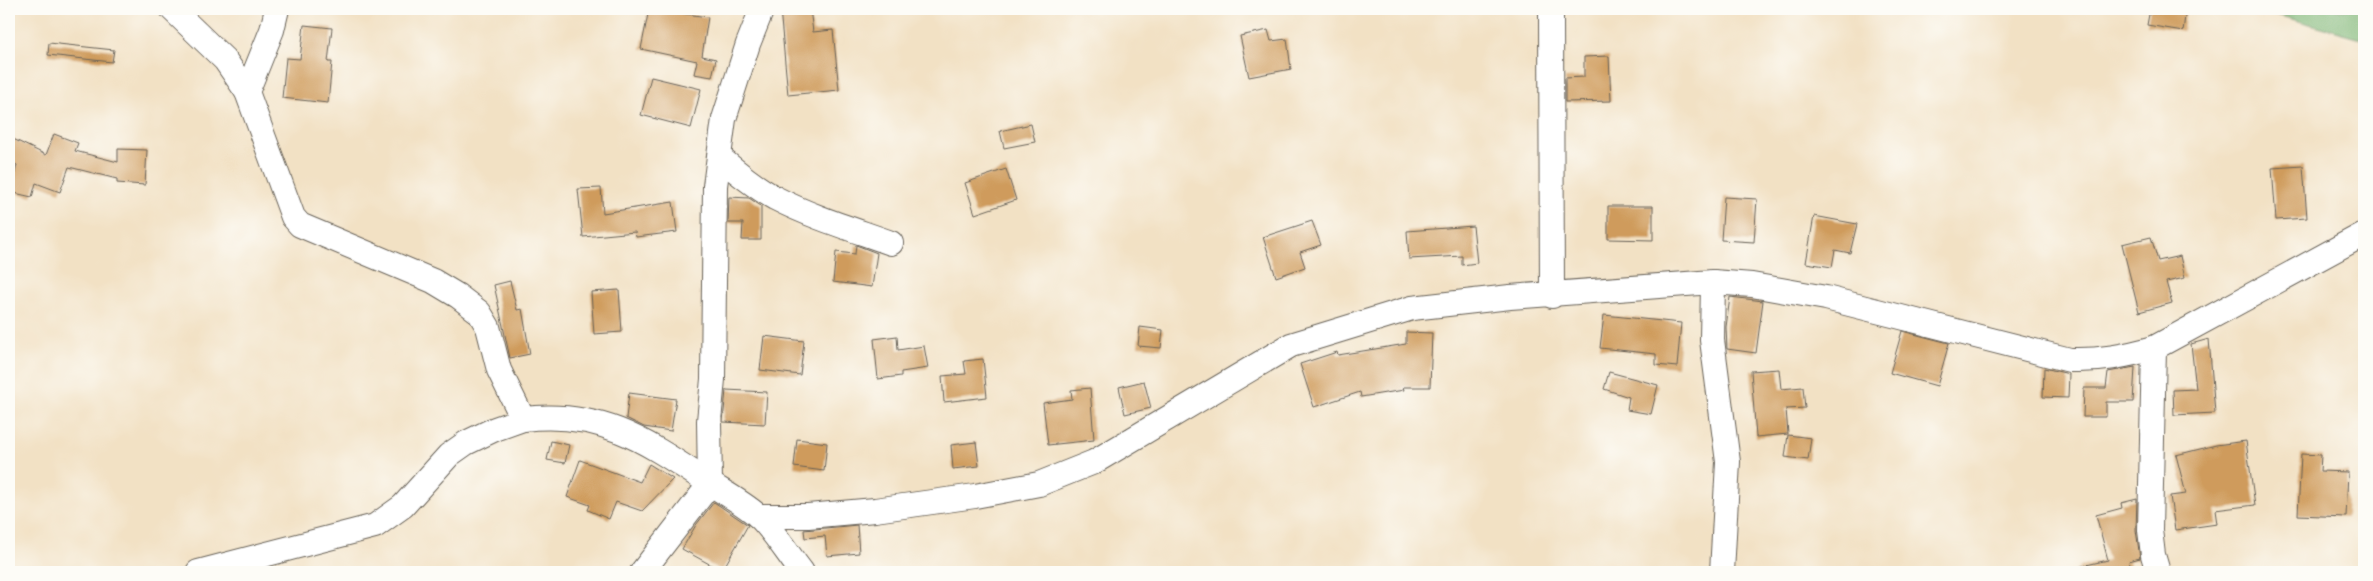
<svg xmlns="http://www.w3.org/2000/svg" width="2373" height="581" font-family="Delius,sans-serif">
  <rect width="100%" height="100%" fill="#fdfcf7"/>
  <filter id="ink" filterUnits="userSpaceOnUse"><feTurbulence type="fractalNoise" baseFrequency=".02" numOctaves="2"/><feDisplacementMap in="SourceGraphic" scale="10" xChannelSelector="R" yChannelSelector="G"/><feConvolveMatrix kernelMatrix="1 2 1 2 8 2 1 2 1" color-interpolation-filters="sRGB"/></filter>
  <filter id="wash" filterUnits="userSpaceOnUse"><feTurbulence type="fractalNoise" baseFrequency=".0096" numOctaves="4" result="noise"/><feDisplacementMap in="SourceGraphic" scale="20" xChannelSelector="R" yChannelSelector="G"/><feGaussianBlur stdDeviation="1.12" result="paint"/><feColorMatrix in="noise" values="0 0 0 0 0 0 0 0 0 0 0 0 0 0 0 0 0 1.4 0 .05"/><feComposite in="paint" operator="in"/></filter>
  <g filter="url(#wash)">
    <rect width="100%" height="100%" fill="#f2e1c4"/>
    <path fill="#7eb674" stroke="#4d6948" d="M2255 9H2364V39Z"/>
    <g id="blocks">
      <g fill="#cf9b5c">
        <path d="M649 9 708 17 702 56 716 59 712 77 694 74 697 61 641 49Z"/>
        <path d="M780 9H810L813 32 833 30 839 90 788 95Z"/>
        <path d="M2150 9H2186L2183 31 2147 25Z"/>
        <path d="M304 25 332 28 328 62H332L328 103 282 98 286 58 300 59Z"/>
        <path d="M1268 30 1271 41 1287 39 1291 69 1249 77 1240 36Z"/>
        <path d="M49 43 114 50 112 62 48 55Z"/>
        <path d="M1609 56 1611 101 1565 102V78L1584 77V57Z"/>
        <path d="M651 77 701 89 691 128 641 115Z"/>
        <path d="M1031 124 1035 142 1004 148 1000 131Z"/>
        <path d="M54 134 78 143 75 151 118 162V149L147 150 145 185 117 183V179L69 167 60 192 36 183 32 197 10 192 17 165 9 161V137L46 155Z"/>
        <path d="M2303 166 2307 218 2276 220 2272 168Z"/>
        <path d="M1006 169 1016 200 975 214 965 183Z"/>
        <path d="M601 188 603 213 673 202 677 232 636 237 635 232 583 237 578 189Z"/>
        <path d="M729 197 749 198 761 206V240H742L743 223H728Z"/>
        <path d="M1724 197 1757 199 1754 242 1721 240Z"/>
        <path d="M1608 206H1653V240L1608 239Z"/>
        <path d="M1814 216 1857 224 1850 253 1835 250 1832 267 1806 263Z"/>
        <path d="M1312 221 1321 245 1300 252 1305 267 1276 277 1263 237Z"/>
        <path d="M1473 226 1477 263 1462 265V256L1409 259 1407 231Z"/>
        <path d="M2151 237 2158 261 2180 256 2185 278 2166 282 2172 303 2139 312 2122 244Z"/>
        <path d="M856 245 877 253 872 287 833 282 836 252 855 254Z"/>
        <path d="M510 281 517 310 522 309 530 354 510 358 494 285Z"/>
        <path d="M619 290 622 332 594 334 591 292Z"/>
        <path d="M1730 297 1763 301 1756 353 1727 349 1726 327Z"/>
        <path d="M1604 315 1681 323 1677 367 1656 365V354L1600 348Z"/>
        <path d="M1140 327 1163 330 1161 348 1138 346Z"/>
        <path d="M1902 331 1949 343 1937 386 1890 373Z"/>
        <path d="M1406 332 1432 333 1430 387H1403L1404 390 1361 397 1360 392 1314 407 1300 364 1337 352 1338 355 1406 344Z"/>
        <path d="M764 336 804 341 800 375 760 370Z"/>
        <path d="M897 336 898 350 924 346 928 368 901 372V376L878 379 874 339Z"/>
        <path d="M2209 339 2215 413 2174 415 2173 390 2196 389 2191 344Z"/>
        <path d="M983 359 987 397 944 402 942 376 966 374 964 361Z"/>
        <path d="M2135 367 2133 402H2106V417H2083L2084 388H2106L2108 372Z"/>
        <path d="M2044 368 2069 374 2068 398 2043 397Z"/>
        <path d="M1779 369 1781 389 1803 387 1805 408 1786 409 1788 434 1756 437 1751 371Z"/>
        <path d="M1609 372 1658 385 1651 414 1627 410 1629 397 1604 389Z"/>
        <path d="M1144 381 1151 408 1125 414 1119 387Z"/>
        <path d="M1090 388 1094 440 1048 445 1043 403 1072 399 1071 390Z"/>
        <path d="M726 390 767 392 765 424 723 422Z"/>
        <path d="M629 393 676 399 671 431 644 427 626 418Z"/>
        <path d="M1788 435 1811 438 1808 460 1785 457Z"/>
        <path d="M797 439 827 443 824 471 794 467Z"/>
        <path d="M551 441 569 445 565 463 547 460Z"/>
        <path d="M2246 441 2255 505 2215 510 2217 524 2175 530 2170 496 2186 494 2176 455 2216 445Z"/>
        <path d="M976 442 979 466 953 469 951 445Z"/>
        <path d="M2301 454 2321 455 2320 471 2348 472 2346 517 2298 515Z"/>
        <path d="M580 460 640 482 649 464 673 479 642 511 616 502 609 519 588 510 590 505 567 497Z"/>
        <path d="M2137 499 2136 530 2140 558 2129 561 2132 572H2079L2078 567 2108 560 2096 515 2122 508 2121 503Z"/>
        <path d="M714 502 748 525 722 571 682 549 696 525Z"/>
        <path d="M857 525 859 553 827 556 825 536 805 538 804 530Z"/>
      </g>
    </g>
  </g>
  <g filter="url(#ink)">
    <use href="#blocks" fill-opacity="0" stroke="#676157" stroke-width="1"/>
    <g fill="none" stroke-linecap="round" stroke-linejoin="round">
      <defs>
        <g id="minor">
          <path d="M172 9 225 60 247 92 293 217 300 225 433 281 458 296 479 312 488 327 499 370 523 419C601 410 644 440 706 481 723 492 742 502 757 515 772 528 789 556 802 572"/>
          <path d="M1551 9 1552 296"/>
          <path d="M247 92 272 30 277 9"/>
          <path d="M719 157C737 172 755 187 775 198 812 217 852 229 891 243"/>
          <path d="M1713 282 1712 340 1728 462 1722 572"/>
          <path d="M2154 348 2150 530 2153 555 2158 572"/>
          <path d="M758 516H808L875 510 975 496 1039 484 1094 462 1291 345 1412 308 1510 297 1713 282 1752 285 1826 298 2070 360C2100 361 2125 356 2154 348L2364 234"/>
          <path d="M198 572 375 526 403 506 449 455 466 443 495 429 523 419"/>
          <path d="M642 572 710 484 709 421 713 379 715 186 724 119 748 44 762 9"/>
        </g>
      </defs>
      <use href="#minor" stroke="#676157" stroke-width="26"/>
      <use href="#minor" stroke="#fff" stroke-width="24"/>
    </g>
  </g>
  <rect width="2373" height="581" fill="none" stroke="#fdfcf7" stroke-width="30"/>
</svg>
